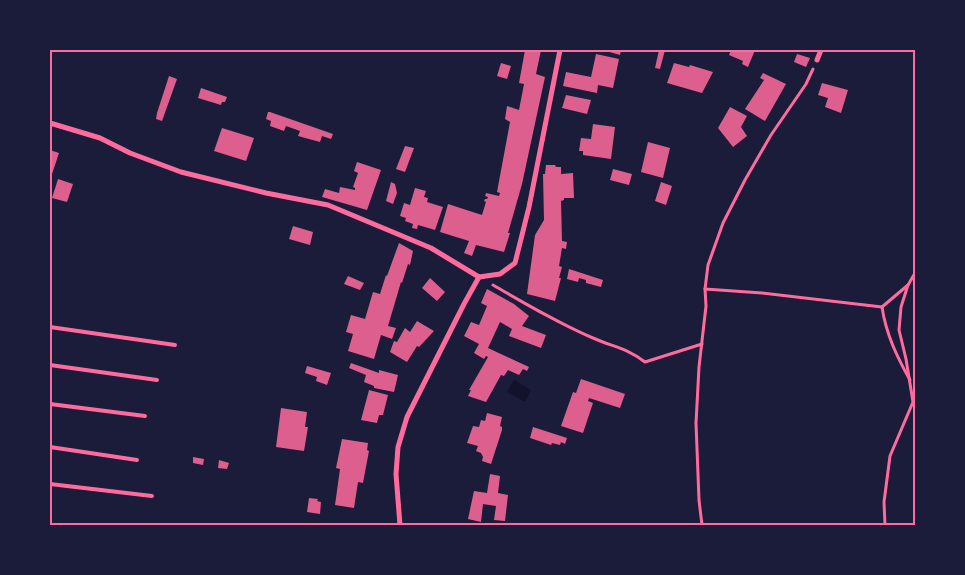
<svg xmlns="http://www.w3.org/2000/svg" width="965" height="575" font-family="Quicksand,sans-serif">
  <rect width="100%" height="100%" fill="#1b1b3a"/>
  <path fill="#12122b" d="M514 380 531 390 525 402 507 392Z"/>
  <g fill="#dd5f8e">
    <path d="M525 50H541L536 74 545 77 522 184 508 233H510L504 252 476 245 472 256 464 253 469 241 440 232 448 204 482 215 486 202 484 201 485 199H487L488 197 485 196 486 193 499 196 500 193 497 192 510 122 505 119 507 106 519 110 524 84 519 83Z"/>
    <path d="M603 50H621L620 55Z"/>
    <path d="M659 50H665L660 69 655 68Z"/>
    <path d="M731 50H755L748 67 742 64 743 61 729 55Z"/>
    <path d="M596 54 619 59 613 88 598 85 597 93 563 86 566 72 591 77Z"/>
    <path d="M797 54 810 58 806 67 794 62Z"/>
    <path d="M501 63 511 66 507 79 497 76Z"/>
    <path d="M674 63 689 67 690 65 713 72 702 93 667 83Z"/>
    <path d="M763 73 786 84 765 121 745 109 764 80 760 78Z"/>
    <path d="M169 76 177 79 162 121 156 119 157 113Z"/>
    <path d="M822 83 848 90 841 113 825 107 828 98 818 95Z"/>
    <path d="M201 88 227 97 225 102H222L221 105 198 98Z"/>
    <path d="M566 95 591 100 587 114 562 108Z"/>
    <path d="M730 107 747 116 741 127 747 136 733 147 718 128Z"/>
    <path d="M268 112H270L333 134 331 139 322 136 320 142 298 136 300 131 286 126 284 131 270 126 271 121 266 119Z"/>
    <path d="M593 124 615 127 611 159 583 155V151H579L581 138 591 139Z"/>
    <path d="M222 128 254 138 246 161 214 151Z"/>
    <path d="M648 142 670 148 663 178 641 172Z"/>
    <path d="M405 146 414 148 405 172 396 169Z"/>
    <path d="M50 150 59 153 50 180Z"/>
    <path d="M357 162 381 170 367 210 322 197 325 189 339 193 340 187 355 190V188L353 187 358 173 354 171Z"/>
    <path d="M546 165H555L556 167H561V174L573 173 574 198H564V200L561 201 562 241 567 242 566 249 562 248 559 266 562 267 559 278H561L555 301 527 294 535 235 544 220 543 174H545Z"/>
    <path d="M613 169 632 174 629 185 610 180Z"/>
    <path d="M58 179 73 184 67 202 52 198Z"/>
    <path d="M391 182 395 184 397 193 393 204 386 201Z"/>
    <path d="M661 182 672 186 666 205 655 201Z"/>
    <path d="M415 188 426 191 424 197 428 198 427 202 443 207 435 230 418 225 417 229 412 228 413 224 405 221 406 218 400 216 404 203 410 205Z"/>
    <path d="M293 226 313 232 310 245 289 239Z"/>
    <path d="M399 243 413 251 410 265 408 264 402 283 401 282 388 326 396 328 392 339 381 335 374 359 348 351 353 334 346 332 351 315 365 319 373 292 380 294 386 275 387 276Z"/>
    <path d="M569 269 603 280 601 287 586 283V280L579 278 578 282 567 279Z"/>
    <path d="M348 276 364 283 360 290 344 284Z"/>
    <path d="M430 278 445 292 437 301 422 288Z"/>
    <path d="M487 289 514 304 529 316 522 326 546 335 541 348 509 336 512 329 500 322 488 348 529 367 527 371 523 369 519 375 508 370 504 376 501 375 486 402 468 396 471 390H469L488 357 486 356 484 359 474 353 479 344 464 336 471 322 479 325 487 306 481 303Z"/>
    <path d="M417 321 434 331 419 347 417 346 407 362 390 352 394 341 397 342 405 328 410 332Z"/>
    <path d="M351 363 379 373V370L398 375 394 392 374 388V386L364 382 366 375 349 368Z"/>
    <path d="M307 366 331 373 327 385 316 381 317 377 305 373Z"/>
    <path d="M581 379 625 394 620 408 589 398 588 401 593 403 583 433 561 426 573 392 576 393Z"/>
    <path d="M369 390 388 395 383 415H379L377 423 361 420Z"/>
    <path d="M281 408 307 412 305 427H308L304 451 276 447Z"/>
    <path d="M487 413 502 417 500 426 502 427V430L491 464 482 461 483 457 481 453 476 451 478 446 467 443 473 426 479 427 481 420 485 421Z"/>
    <path d="M533 427 567 438 565 444 561 442 560 445 552 443 551 445 530 438Z"/>
    <path d="M342 439 368 443 367 450 369 451 365 472 363 483 358 482 354 508 335 505 340 469 336 468Z"/>
    <path d="M193 457 204 459 203 465 193 463Z"/>
    <path d="M219 460 229 463 227 469 218 468Z"/>
    <path d="M490 474 500 476 498 493 508 495 505 521 494 520 496 506 483 504 481 522 468 519 474 491 487 493Z"/>
    <path d="M309 498 318 499 317 501 321 502 320 514 307 512Z"/>
  </g>
  <g fill="none" stroke-linecap="round" stroke-linejoin="round">
    <g stroke="#ff6b9d" stroke-width="3">
      <path d="M493 285C526 304 558 323 593 338 613 347 627 348 645 362L702 344"/>
      <path d="M705 289 762 293 882 307"/>
      <path d="M882 307C886 334 897 357 910 380"/>
      <path d="M882 307 908 285 915 273"/>
      <path d="M702 525 699 500 696 423 699 367 706 306 705 289 708 265 723 223 745 180 771 135 806 84 813 69"/>
      <path d="M885 525 884 502 890 456 913 402 906 359 899 330 901 307 908 285"/>
    </g>
    <g stroke="#ff6b9d" stroke-width="4">
      <path d="M50 327 175 345"/>
      <path d="M50 365 157 380"/>
      <path d="M50 404 145 416"/>
      <path d="M50 447 137 460"/>
      <path d="M50 484 152 496"/>
    </g>
    <g stroke="#ff6b9d" stroke-width="5">
      <path d="M817 60 821 50"/>
      <path d="M50 123 100 138 130 153 181 172 266 193 328 205 431 248 479 277"/>
      <path d="M479 277 500 274 515 263 529 207 560 50"/>
      <path d="M400 525 396 474 398 447 407 417 464 304 479 277"/>
    </g>
  </g>
  <rect width="965" height="575" fill="none" stroke="#1b1b3a" stroke-width="102"/>
  <rect x="51" y="51" width="863" height="473" fill="none" stroke="#ff6b9d" stroke-width="2"/>
</svg>
